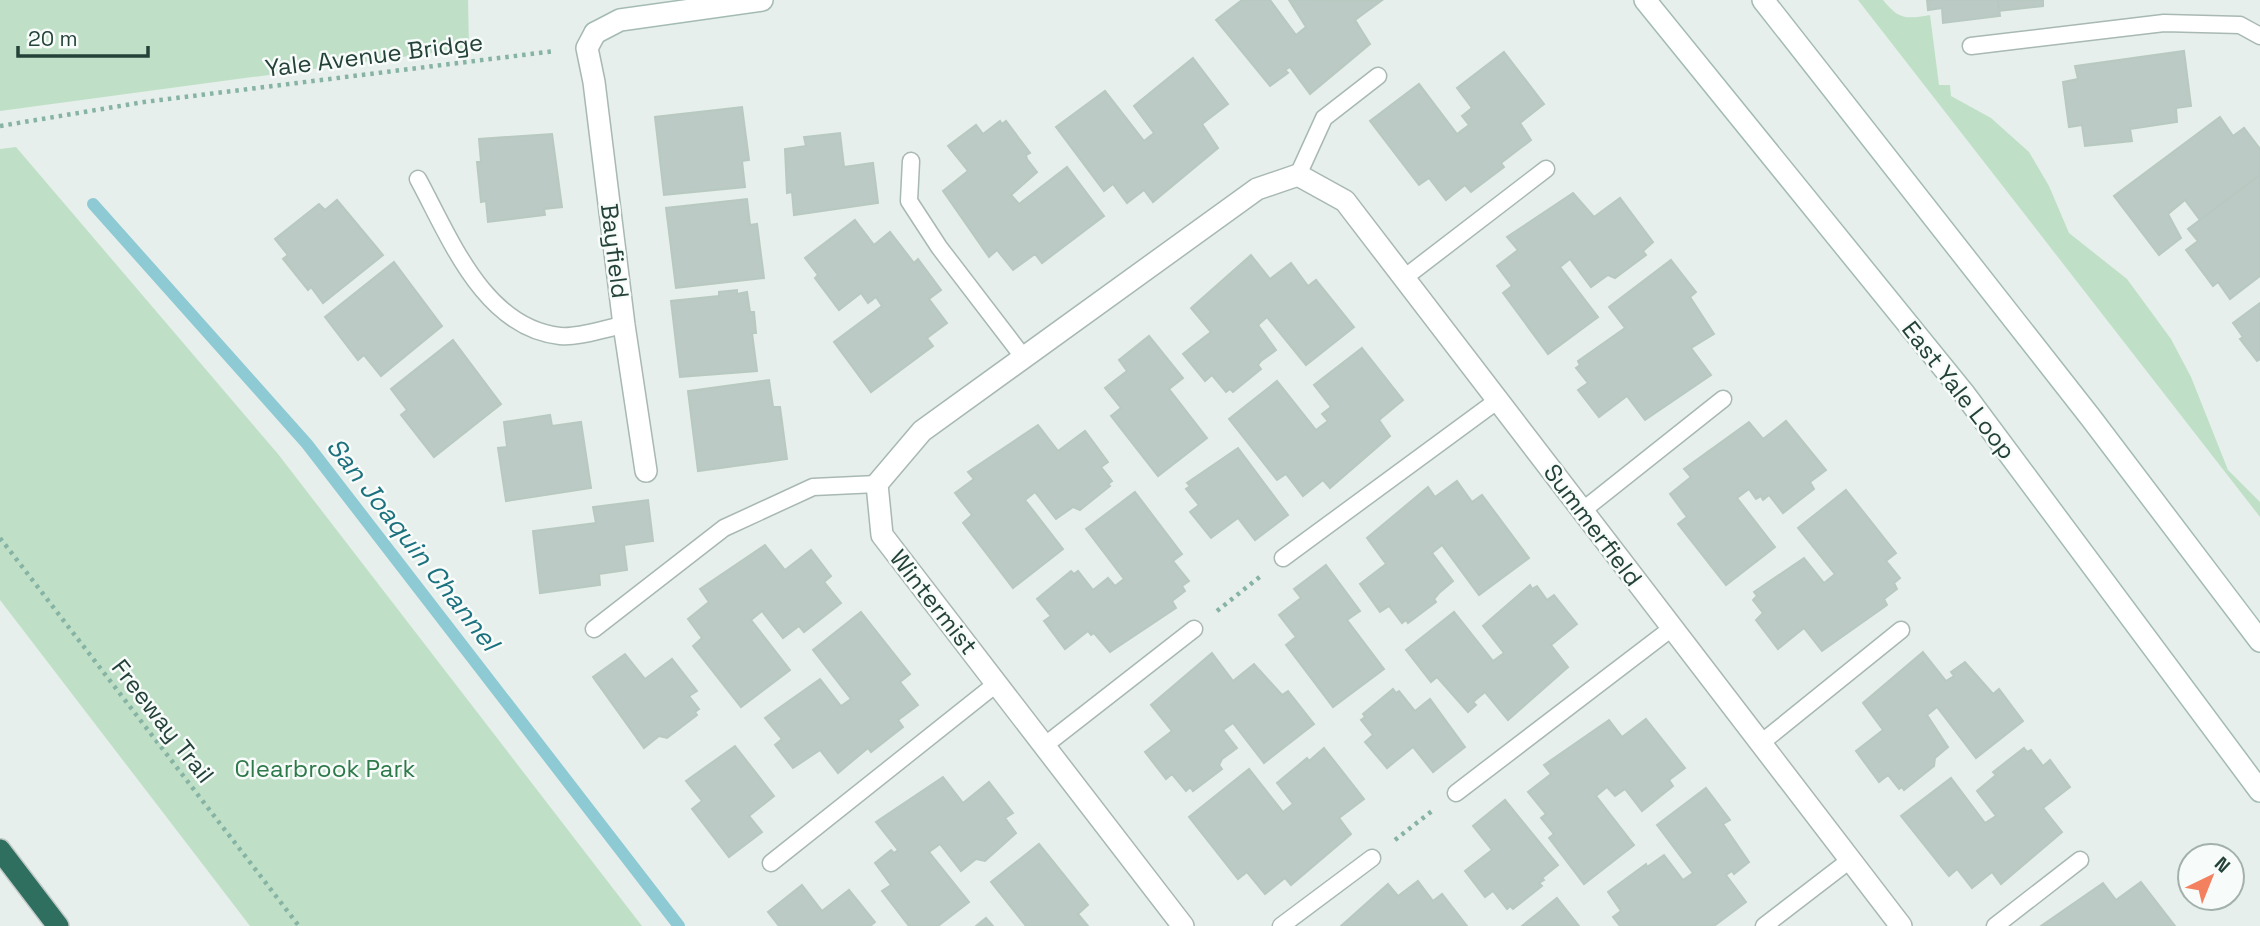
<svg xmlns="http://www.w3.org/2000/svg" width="2260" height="926" font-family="'Space Grotesk',sans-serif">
  <rect width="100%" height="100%" fill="#e6efeb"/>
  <g fill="#bfe0c7">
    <path d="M0 0H468L469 48 0 111Z"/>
    <path d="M1858 0H1883C1899 20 1906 19 1930 15L1939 85H1950L1951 96 1991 118 2029 152 2049 186 2069 233 2127 279 2171 339 2191 377 2228 470 2260 502V517Z"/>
    <path d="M16 147 278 454 642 926H250L0 600V149Z"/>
  </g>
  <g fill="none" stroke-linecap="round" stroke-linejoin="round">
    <path stroke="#8ecad4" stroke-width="12" d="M93 204 307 444 679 926"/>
  </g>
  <g fill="#bbcac4" stroke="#b8c9c1" stroke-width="2">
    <path d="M1242 0H1270L1296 35 1306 27 1289 0 1381 1 1355 20 1370 44 1310 94 1290 67 1285 70 1288 73 1270 86 1216 20Z"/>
    <path d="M1927 0H1998L2000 16 1943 23 1942 8 1928 10Z"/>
    <path d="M1998 0H2043V6L1999 11Z"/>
    <path d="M2184 51 2191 106 2176 108 2177 122 2130 129 2132 141 2085 146 2082 125 2069 127 2063 82 2078 79 2075 66Z"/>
    <path d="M1504 52 1544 104 1520 123 1531 140 1501 163 1504 167 1471 192 1465 185 1446 200 1429 178 1419 185 1370 121 1419 84 1457 134 1469 125 1462 116 1472 108 1457 88Z"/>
    <path d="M1193 58 1228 104 1202 124 1218 148 1153 202 1144 190 1127 203 1113 184 1104 191 1056 127 1105 91 1144 141 1154 133 1134 106Z"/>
    <path d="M742 107 749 160 742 161 745 187 664 195 655 117Z"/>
    <path d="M2220 117 2233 136 2244 128 2260 149V175L2200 220 2185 200 2168 214 2181 238 2159 255 2114 196Z"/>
    <path d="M1000 121 1002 124 1006 121 1030 153 1026 155 1027 159 1037 172 1011 195 1019 204 1067 167 1104 216 1042 263 1035 254 1013 270 997 250 989 257 943 191 968 171 948 146 976 125 983 134Z"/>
    <path d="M840 133 844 167 873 163 878 203 794 215 792 192 787 193 785 149 806 146 804 137Z"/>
    <path d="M552 134 562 207 544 209 545 215 488 222 486 201 481 202 477 162H481L479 139Z"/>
    <path d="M2260 175V276L2230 299 2218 282 2213 286 2186 250 2198 241 2188 229Z"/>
    <path d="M1573 193 1594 217 1620 198 1653 242 1643 251 1646 255 1615 278 1608 275 1591 287 1570 259 1560 267 1598 317 1548 354 1503 293 1512 286 1497 266 1518 250 1507 237Z"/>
    <path d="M747 199 750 225 757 224 764 278 676 288 666 208Z"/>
    <path d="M337 200 383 255 323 303 311 287 308 290 283 259 288 255 275 239 319 204 325 210Z"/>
    <path d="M855 220 874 245 890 232 914 263 918 259 941 290 929 299 947 323 927 338 933 346 871 392 834 342 882 306 876 297 868 303 861 293 839 310 815 278 818 275 805 258Z"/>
    <path d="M1251 255 1270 279 1291 263 1308 286 1316 280 1354 327 1306 365 1267 317 1258 325 1276 350 1261 361 1258 365 1261 369 1233 392 1230 389 1226 392 1212 375 1205 381 1183 354 1211 332 1191 308Z"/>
    <path d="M1671 260 1696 292 1690 297 1714 334 1691 348 1711 375 1645 420 1627 396 1599 417 1578 390 1588 383 1576 368 1580 365 1578 361 1625 328 1609 307Z"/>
    <path d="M394 262 442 326 381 376 364 355 358 360 325 317Z"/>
    <path d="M737 290V294L747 292 750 312H754L756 333H752L757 371 680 377 671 301 719 296V292Z"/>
    <path d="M2260 303V359L2257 361 2240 339 2243 337 2233 323Z"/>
    <path d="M1149 336 1183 378 1169 389 1207 438 1158 476 1111 416 1121 408 1105 388 1127 371 1119 360Z"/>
    <path d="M453 340 501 404 434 457 401 415 407 410 391 389Z"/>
    <path d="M1362 348 1403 400 1379 420 1390 436 1330 488 1323 480 1303 496 1286 474 1277 480 1229 419 1277 381 1316 430 1328 421 1322 414 1331 407 1314 385Z"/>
    <path d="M769 380 773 407H780L787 459 698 471 688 391Z"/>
    <path d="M550 415 552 426 581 422 591 488 506 501 498 448 507 447 504 422Z"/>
    <path d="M1786 421 1826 470 1810 482 1814 489 1783 513 1769 495 1763 500 1761 496 1756 499 1749 489 1737 498 1775 547 1726 585 1678 524 1687 517 1670 494 1691 477 1684 469 1749 422 1763 439Z"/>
    <path d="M1038 425 1058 451 1085 431 1108 462 1101 467 1112 481 1108 484 1110 486 1080 510 1073 507 1056 519 1035 492 1025 500 1063 549 1013 588 963 523 972 515 955 493 974 479 968 472Z"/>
    <path d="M1238 448 1288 515 1255 540 1238 518 1211 538 1190 512 1199 505 1186 489 1190 486 1187 483Z"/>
    <path d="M1457 481 1472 502 1482 495 1529 558 1479 595 1442 545 1432 553 1453 581 1439 593 1434 599 1436 602 1408 623 1406 620 1402 623 1389 606 1380 612 1360 584 1386 564 1367 538 1428 487 1435 497Z"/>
    <path d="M1846 490 1896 553 1886 561 1900 578 1894 583 1897 589 1884 599 1887 605 1822 651 1804 628 1778 649 1756 620 1763 613 1753 600 1757 596 1754 592 1804 558 1824 583 1835 574 1798 528Z"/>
    <path d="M1135 492 1182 554 1173 561 1189 581 1182 586 1185 591 1172 601 1176 608 1110 652 1094 633 1091 635 1088 631 1065 649 1044 621 1051 616 1037 599 1071 571 1074 574 1078 571 1093 590 1108 578 1115 586 1124 579 1086 529Z"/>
    <path d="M648 500 653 541 624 545 627 570 599 574 600 585 540 593 533 531 596 523 593 507Z"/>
    <path d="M765 545 785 570 811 550 831 576 824 582 841 603 804 632 799 626 783 638 762 611 751 620 790 670 741 707 693 646 702 638 688 619 709 602 700 589Z"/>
    <path d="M1326 565 1360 611 1347 620 1384 669 1333 707 1286 645 1296 637 1279 615 1301 598 1294 589Z"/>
    <path d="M1530 585 1532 589 1537 586 1547 600 1554 595 1577 624 1551 645 1568 667 1508 720 1485 692 1473 702 1476 705 1468 712 1437 677 1431 682 1406 650 1454 612 1493 661 1504 653 1483 626Z"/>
    <path d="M861 612 910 674 900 682 918 705 898 720 903 727 871 752 868 748 838 773 820 750 793 768 775 745 782 739 765 718 820 679 841 706 851 699 813 650Z"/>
    <path d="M1923 652 1946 681 1954 676 1951 672 1965 662 1993 694 1999 689 2023 721 1976 758 1937 707 1927 715 1948 747 1935 758 1934 766 1904 790 1902 787 1899 789 1888 775 1879 782 1856 751 1883 730 1863 703Z"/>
    <path d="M1212 653 1233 681 1254 664 1282 695 1288 691 1314 724 1264 763 1233 723 1223 730 1237 748 1222 759 1219 765 1222 769 1193 791 1190 787 1186 791 1172 774 1166 779 1145 752 1172 731 1151 705Z"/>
    <path d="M625 654 645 679 672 659 697 691 689 696 699 709 695 712 697 715 667 738 659 736 644 748 593 677Z"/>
    <path d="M1393 689 1396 693 1399 691 1415 711 1430 699 1465 747 1433 772 1413 747 1387 768 1365 742 1373 735 1361 720 1365 717 1363 714Z"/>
    <path d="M1646 719 1685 768 1669 780 1673 786 1642 811 1625 789 1615 796 1607 787 1596 796 1634 845 1584 884 1549 838 1554 834 1541 818 1546 814 1528 792 1551 774 1544 765 1609 720 1622 737Z"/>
    <path d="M735 746 774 796 749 816 762 832 729 857 692 809 702 801 686 781Z"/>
    <path d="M1324 748 1364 799 1339 818 1351 834 1291 885 1285 878 1265 894 1247 872 1238 879 1189 817 1249 769 1283 812 1293 804 1277 783 1307 758 1309 761Z"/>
    <path d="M2024 748 2027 752 2031 750 2043 766 2050 760 2070 787 2043 808 2062 832 2001 884 1992 872 1972 888 1957 869 1949 876 1901 816 1951 778 1985 823 1996 816 1977 791 1996 775 1993 772Z"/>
    <path d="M943 777 963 803 989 782 1013 813 1005 818 1016 833 985 861 976 859 961 871 940 844 929 852 969 902 938 926H909L882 891 891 885 875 863 891 850 894 853 898 850 876 822Z"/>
    <path d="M1706 788 1730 820 1723 824 1749 862 1734 874 1732 871 1726 875 1746 902 1714 926H1620L1613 917 1621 911 1608 892 1646 864 1647 867 1664 855 1683 880 1693 873 1657 825Z"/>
    <path d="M1505 800 1558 865 1542 878 1544 880 1539 883 1542 886 1513 909 1510 906 1507 909 1493 891 1485 897 1465 871 1492 850 1473 826Z"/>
    <path d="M1039 844 1088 905 1078 914 1088 926H1026L991 882Z"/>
    <path d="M1418 881 1433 901 1442 894 1467 926H1341L1388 884 1398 896Z"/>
    <path d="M2141 882 2175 926H2041L2103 883 2116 900Z"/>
    <path d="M802 885 822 911 849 890 875 922 870 926H779L768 912Z"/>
    <path d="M1557 898 1579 926H1522Z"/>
    <path d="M986 918 993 926H976Z"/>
  </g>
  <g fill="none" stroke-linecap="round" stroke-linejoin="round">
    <defs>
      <g id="lane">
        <path d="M1971 46 2164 23 2240 25 2260 36"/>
        <path d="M911 161 909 201 939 247 1024 358"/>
        <path d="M1298 175 1324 118 1378 76"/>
        <path d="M418 179C450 238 484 328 560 336 579 338 605 328 624 325"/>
        <path d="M1404 278 1546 169"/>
        <path d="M1582 511 1723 399"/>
        <path d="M1283 558 1498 400"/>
        <path d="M594 629 724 528 813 487 877 484"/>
        <path d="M1761 743 1901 630"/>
        <path d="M1044 746 1194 629"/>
        <path d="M1456 793 1672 628"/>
        <path d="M771 863 996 684"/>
        <path d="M1281 926 1372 858"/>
        <path d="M1764 926 1850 860"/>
        <path d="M1995 926 2080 860"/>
      </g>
      <g id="street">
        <path d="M595 33 587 48 594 82 624 325 646 471"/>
        <path d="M1183 926 882 535 877 484 922 431 1257 189 1298 175 1345 201 1901 926"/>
      </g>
      <g id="secondary">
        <path d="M1645 0 1963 392 2260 791"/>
        <path d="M1763 0 2091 418 2260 641"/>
        <path d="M595 33 620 20 762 0"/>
      </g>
      <path id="highway" d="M0 850 58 926"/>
    </defs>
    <use href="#lane" stroke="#a8b8b2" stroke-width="19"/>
    <use href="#street" stroke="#a8b8b2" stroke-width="24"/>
    <use href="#secondary" stroke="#a4bbb2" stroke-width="24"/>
    <use href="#highway" stroke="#c2cac8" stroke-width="24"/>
    <g stroke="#86b3a4" stroke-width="4.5" stroke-dasharray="3.5 5" stroke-linecap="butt">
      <path d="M0 126 144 102 555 51"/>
      <path d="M0 538 299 926"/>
      <path d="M1217 611 1262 575"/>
      <path d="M1395 840 1432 811"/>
    </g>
    <use href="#lane" stroke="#fff" stroke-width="16"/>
    <use href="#street" stroke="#fff" stroke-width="21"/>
    <use href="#secondary" stroke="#fff" stroke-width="21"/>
    <use href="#highway" stroke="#2f6f60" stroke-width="21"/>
  </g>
  <g text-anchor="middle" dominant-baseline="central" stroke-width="5" stroke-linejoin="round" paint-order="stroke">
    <g font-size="24" fill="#244239" stroke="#f7fbf9">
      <text transform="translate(374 55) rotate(-7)">Yale Avenue Bridge</text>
      <text transform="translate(615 251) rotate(83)">Bayfield</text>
      <text transform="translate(1959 390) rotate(52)">East Yale Loop</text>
      <text transform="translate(1593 525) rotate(53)">Summerfield</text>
      <text transform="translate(934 602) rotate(52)">Wintermist</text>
      <text transform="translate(163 721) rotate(52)">Freeway Trail</text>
    </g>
    <g font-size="24" fill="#2d7949" stroke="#f7fbf9">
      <text x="325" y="768">Clearbrook Park</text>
    </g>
    <g font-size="26" font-style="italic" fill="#1c717f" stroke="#f7fbf9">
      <text transform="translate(413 544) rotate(52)">San Joaquin Channel</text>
    </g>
  </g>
  <g transform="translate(2211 877) rotate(43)"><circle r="33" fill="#f7fbf9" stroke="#a3b1ac" stroke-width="2"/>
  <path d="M0-5L12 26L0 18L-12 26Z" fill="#f3805f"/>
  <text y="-10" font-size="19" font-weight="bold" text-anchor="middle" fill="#244239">N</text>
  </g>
  <path d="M18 46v10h130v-10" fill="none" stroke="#244239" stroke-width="3.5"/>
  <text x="28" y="46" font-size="21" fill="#244239" stroke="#f7fbf9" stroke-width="5" paint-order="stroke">20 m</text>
</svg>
